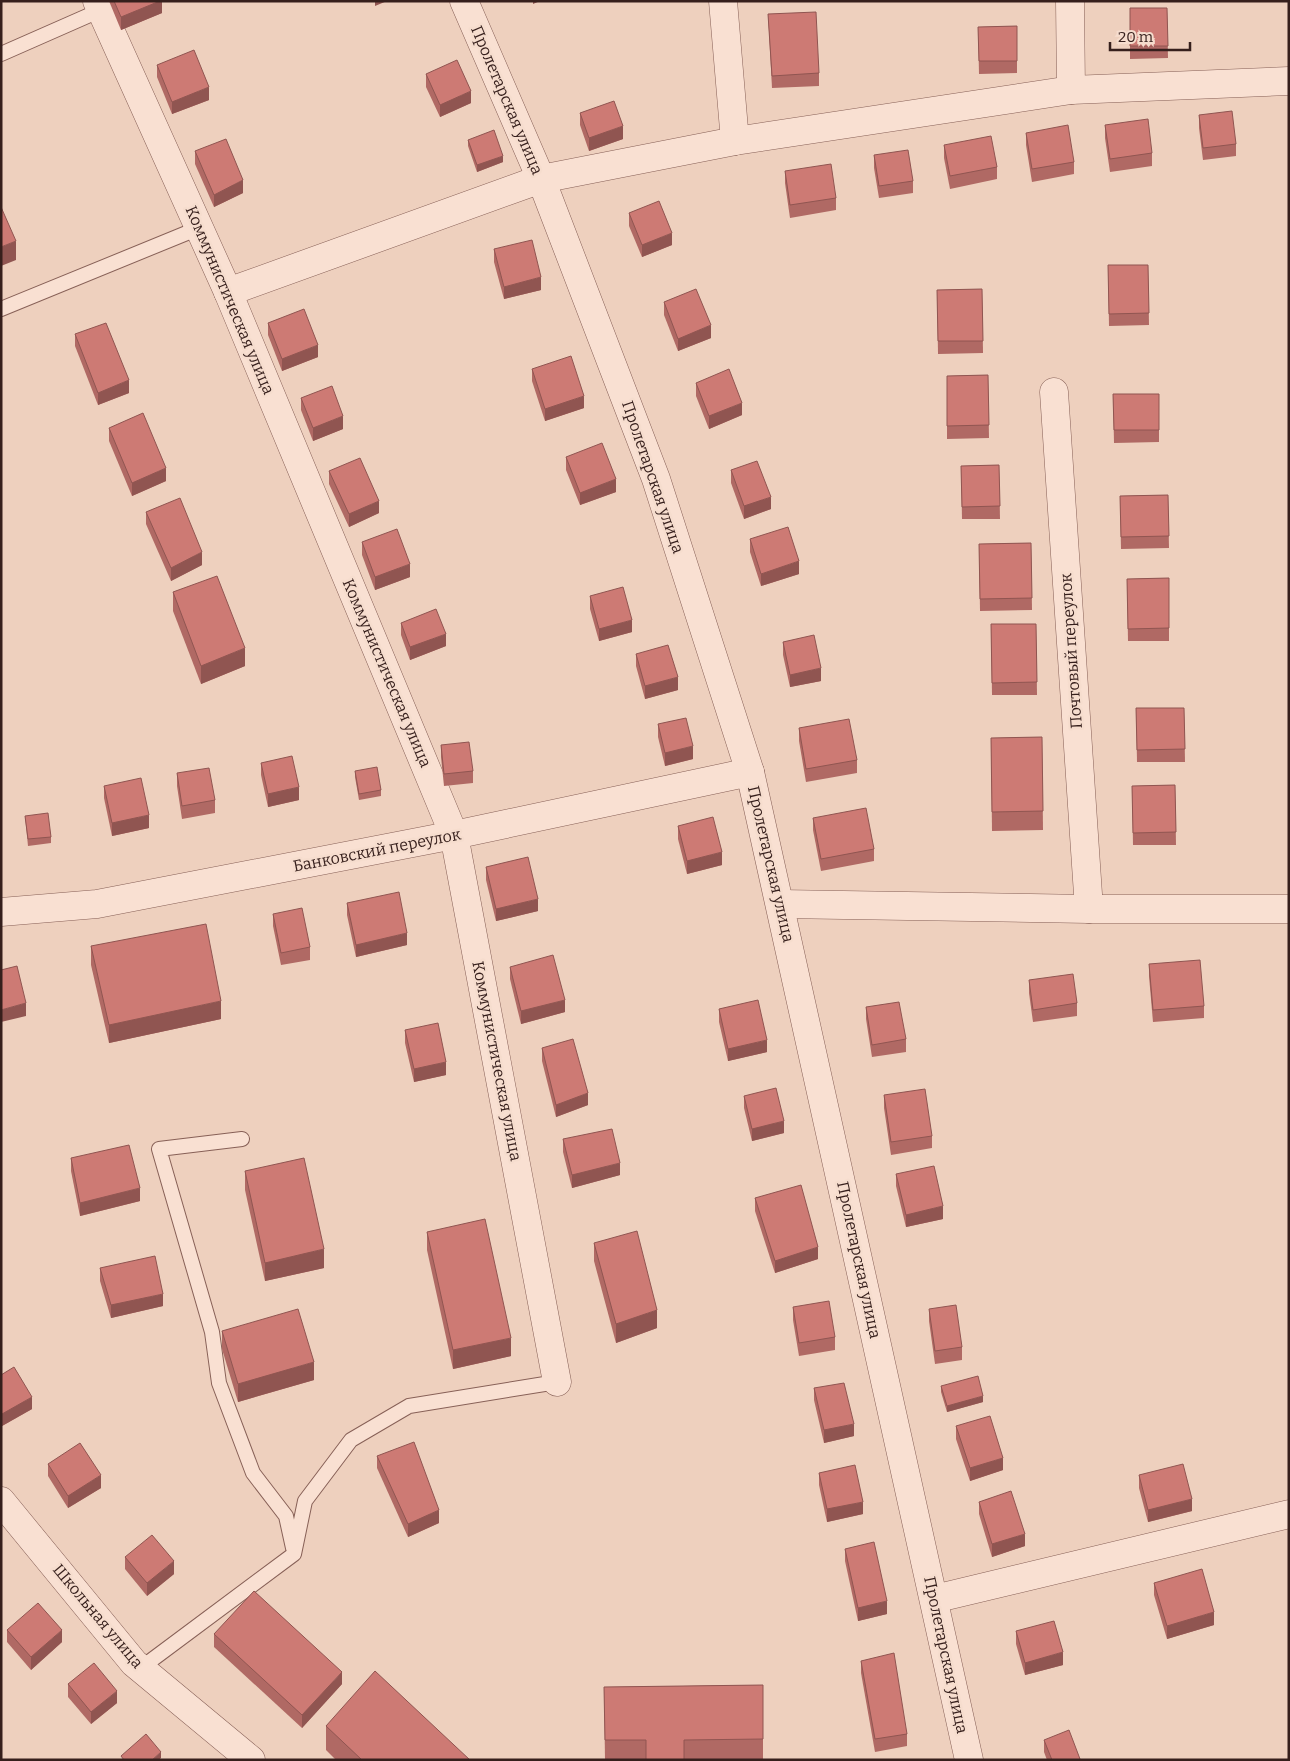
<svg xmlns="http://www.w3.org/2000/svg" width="1290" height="1761" font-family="Bitter,serif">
  <rect width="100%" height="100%" fill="#eed0be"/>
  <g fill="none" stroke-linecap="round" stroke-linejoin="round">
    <defs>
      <g id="lane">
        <path d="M1 54 101 10"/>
        <path d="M1 309 199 228"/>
        <path d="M242 1139 159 1149 212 1332 219 1383 253 1473 286 1516 293 1548"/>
        <path d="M141 1668 294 1554 305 1501 351 1440 409 1406 557 1382"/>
      </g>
      <g id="street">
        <path d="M97 1 228 292 454 835 557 1382"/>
        <path d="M464 1 541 179 656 479 750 772 969 1760"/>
        <path d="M723 1 735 141"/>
        <path d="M1070 1 1071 90"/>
        <path d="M228 292 541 179 735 141 1071 90 1289 81"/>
        <path d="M1054 392 1089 909"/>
        <path d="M780 904 1089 909H1289"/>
        <path d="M1 912 97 904 454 835 750 772"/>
        <path d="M1 1501 134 1663 251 1760"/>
        <path d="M934 1599 1289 1514"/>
      </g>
    </defs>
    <use href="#lane" stroke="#876057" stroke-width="16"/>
    <use href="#street" stroke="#876057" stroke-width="29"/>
    <use href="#lane" stroke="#f9e0d2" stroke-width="14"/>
    <use href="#street" stroke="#f9e0d2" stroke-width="28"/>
  </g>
  <g fill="#b06964">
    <path d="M109 1H162V13L121 30Z"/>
    <path d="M1130 8H1167L1168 58 1130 59Z"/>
    <path d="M768 14 819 73V86L772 88Z"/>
    <path d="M1017 26V73L979 74 978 27Z"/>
    <path d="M157 65 209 100 172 114 157 77Z"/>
    <path d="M426 74 471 103 440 117 426 87Z"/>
    <path d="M580 113 623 139 589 151 580 125Z"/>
    <path d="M1199 115 1236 144V156L1203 160 1199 128Z"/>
    <path d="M1105 125 1152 153V166L1110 172 1105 138Z"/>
    <path d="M1026 133 1074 162V174L1032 182 1026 145Z"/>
    <path d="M468 140 503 162 477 172 468 146Z"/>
    <path d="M944 145 997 167V179L950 189 944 158Z"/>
    <path d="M195 151 243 193 214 207 195 164Z"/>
    <path d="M874 155 913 181V193L879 198 874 168Z"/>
    <path d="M785 171 836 198V210L790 218 785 183Z"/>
    <path d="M629 213 672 245 642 257 629 226Z"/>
    <path d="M494 249 541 290 504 299 494 262Z"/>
    <path d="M1108 265H1148L1149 325 1109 326Z"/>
    <path d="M982 289 983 353 938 354 937 290Z"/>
    <path d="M664 302 711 338 678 351 664 315Z"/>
    <path d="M268 323 318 357 282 371 268 335Z"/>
    <path d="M75 334 129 393 98 405 75 346Z"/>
    <path d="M532 369 584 408 545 421 532 381Z"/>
    <path d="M988 375 989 438 947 439V376Z"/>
    <path d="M696 383 742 415 709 429 696 396Z"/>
    <path d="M1113 394H1159V442L1114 443Z"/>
    <path d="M301 398 343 429 313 441 301 410Z"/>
    <path d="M109 428 166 481 132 496 109 441Z"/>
    <path d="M566 457 616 492 580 505 566 470Z"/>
    <path d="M999 465 1000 519H962L961 466Z"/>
    <path d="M731 470 771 509 744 519 731 483Z"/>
    <path d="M329 471 379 513 349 527 329 484Z"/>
    <path d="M1168 495 1169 548 1121 549 1120 496Z"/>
    <path d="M146 512 202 565 171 581 146 524Z"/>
    <path d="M750 539 799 574 761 586 750 552Z"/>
    <path d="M362 542 410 577 375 590 362 555Z"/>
    <path d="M1031 543 1032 610 980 611 979 544Z"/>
    <path d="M1169 578V641H1128L1127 579Z"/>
    <path d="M173 592 245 666 201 684 173 611Z"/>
    <path d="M590 596 632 632 599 641 590 609Z"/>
    <path d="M401 623 446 646 410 660 401 635Z"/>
    <path d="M991 624H1036L1037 695H992Z"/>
    <path d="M783 642 821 681 790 687 783 655Z"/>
    <path d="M636 654 678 690 645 699 636 666Z"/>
    <path d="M1136 708H1184L1185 762H1137Z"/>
    <path d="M658 724 693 759 665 766 658 737Z"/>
    <path d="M799 728 857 760V773L806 782 799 741Z"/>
    <path d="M1042 737 1043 830 992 831 991 738Z"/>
    <path d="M441 745 473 771V783L444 786 441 757Z"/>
    <path d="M261 763 299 800 268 807 261 775Z"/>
    <path d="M355 771 381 790V796L359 800 355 777Z"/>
    <path d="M177 773 215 800V813L182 819 177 786Z"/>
    <path d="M1175 785 1176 845H1133L1132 786Z"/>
    <path d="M104 786 149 828 112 836 104 798Z"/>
    <path d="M25 816 51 837V843L28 846Z"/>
    <path d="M813 818 874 849V861L821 871 813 830Z"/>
    <path d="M678 826 722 865 687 874 678 839Z"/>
    <path d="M486 867 538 911 496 921 486 880Z"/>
    <path d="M347 903 407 945 356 957 347 915Z"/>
    <path d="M273 914 310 947V960L281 965 273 926Z"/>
    <path d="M91 946 221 1019 109 1043 91 965Z"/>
    <path d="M1149 964 1204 1006V1018L1153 1022 1149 976Z"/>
    <path d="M510 967 565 1012 521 1024 510 979Z"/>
    <path d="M1029 980 1077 1003V1016L1033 1022 1029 993Z"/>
    <path d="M866 1007 906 1039V1052L872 1057 866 1019Z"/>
    <path d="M719 1009 767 1052 728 1061 719 1022Z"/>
    <path d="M405 1030 446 1075 414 1082 405 1043Z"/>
    <path d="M542 1048 588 1105 556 1117 542 1061Z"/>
    <path d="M884 1095 932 1136V1148L891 1155 884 1108Z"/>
    <path d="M744 1096 784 1133 752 1141 744 1108Z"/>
    <path d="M563 1139 620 1175 572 1188 563 1152Z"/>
    <path d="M71 1158 140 1201 80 1216 71 1171Z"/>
    <path d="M245 1171 324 1268 265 1281 245 1190Z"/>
    <path d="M896 1174 943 1219 906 1227 896 1186Z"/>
    <path d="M755 1198 818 1259 775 1273 755 1211Z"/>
    <path d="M427 1232 511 1356 453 1369 427 1250Z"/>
    <path d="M594 1243 657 1328 616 1343 594 1261Z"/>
    <path d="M100 1268 163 1306 111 1318 100 1281Z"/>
    <path d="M793 1307 835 1337V1350L799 1356 793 1320Z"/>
    <path d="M929 1309 962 1347V1360L935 1364 929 1321Z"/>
    <path d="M222 1331 314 1380 238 1402 222 1349Z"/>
    <path d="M1 1375 32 1409 2 1426 1 1425Z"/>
    <path d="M941 1386 983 1402 947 1412 941 1392Z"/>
    <path d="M814 1388 854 1436 824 1443 814 1400Z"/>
    <path d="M956 1426 1003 1470 970 1481 956 1439Z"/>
    <path d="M377 1456 439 1523 408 1537 377 1468Z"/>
    <path d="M48 1464 101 1488 68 1508 48 1476Z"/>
    <path d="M819 1473 863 1514 827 1522 819 1485Z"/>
    <path d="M1139 1475 1192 1511 1148 1522 1139 1488Z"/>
    <path d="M979 1502 1025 1546 992 1557 979 1514Z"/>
    <path d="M845 1549 887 1614 858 1621 845 1561Z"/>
    <path d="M125 1557 174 1574 147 1596 125 1569Z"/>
    <path d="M1154 1583 1214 1625 1167 1639 1154 1595Z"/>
    <path d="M7 1630 62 1642 31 1670 7 1642Z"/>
    <path d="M1016 1631 1063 1665 1025 1675 1016 1644Z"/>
    <path d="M214 1634 342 1684 302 1728 214 1647Z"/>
    <path d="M861 1661 907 1734V1746L875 1752 861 1673Z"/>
    <path d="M68 1684 117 1703 91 1724 68 1697Z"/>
    <path d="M763 1685V1760H605L604 1687Z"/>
    <path d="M326 1726 470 1760H336L326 1750Z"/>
    <path d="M1044 1740 1080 1760H1047L1044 1752Z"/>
  </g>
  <g fill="#905551">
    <path d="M160 1H162V13L121 30V17Z"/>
    <path d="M375 1H387L375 6Z"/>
    <path d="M533 1H540L533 4Z"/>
    <path d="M209 87V100L172 114V102Z"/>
    <path d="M471 91V103L440 117V105Z"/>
    <path d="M623 126V139L589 151V138Z"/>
    <path d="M503 156V162L477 172V165Z"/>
    <path d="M243 180V193L214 207V195Z"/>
    <path d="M672 233V245L642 257V245Z"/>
    <path d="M16 241V260L1 266V247Z"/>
    <path d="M541 277V290L504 299V287Z"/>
    <path d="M711 325V338L678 351V339Z"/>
    <path d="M318 345V357L282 371V359Z"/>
    <path d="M129 380V393L98 405V393Z"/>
    <path d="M584 396V408L545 421V409Z"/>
    <path d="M742 403V415L709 429V416Z"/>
    <path d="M343 416V429L313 441V428Z"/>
    <path d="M166 468V481L132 496V483Z"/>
    <path d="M616 479V492L580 505V493Z"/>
    <path d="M771 497V509L744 519V506Z"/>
    <path d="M379 501V513L349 527V514Z"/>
    <path d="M202 552V565L171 581V568Z"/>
    <path d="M799 561V574L761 586V574Z"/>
    <path d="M410 564V577L375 590V577Z"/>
    <path d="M632 620V632L599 641V629Z"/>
    <path d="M446 634V646L410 660V647Z"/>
    <path d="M245 648V666L201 684V666Z"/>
    <path d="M821 668V681L790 687V675Z"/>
    <path d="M678 677V690L645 699V686Z"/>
    <path d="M693 746V759L665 766V753Z"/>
    <path d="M299 787V800L268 807V794Z"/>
    <path d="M149 815V828L112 836V823Z"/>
    <path d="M722 852V865L687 874V861Z"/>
    <path d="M538 899V911L496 921V909Z"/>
    <path d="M407 933V945L356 957V945Z"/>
    <path d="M565 1000V1012L521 1024V1011Z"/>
    <path d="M221 1001V1019L109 1043V1025Z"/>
    <path d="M26 1003V1016L1 1022V1010Z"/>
    <path d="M767 1040V1052L728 1061V1049Z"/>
    <path d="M446 1062V1075L414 1082V1069Z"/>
    <path d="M588 1093V1105L556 1117V1105Z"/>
    <path d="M784 1121V1133L752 1141V1129Z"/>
    <path d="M620 1163V1175L572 1188V1175Z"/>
    <path d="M140 1188V1201L80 1216V1203Z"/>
    <path d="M943 1206V1219L906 1227V1215Z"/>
    <path d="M818 1247V1259L775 1273V1261Z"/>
    <path d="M324 1249V1268L265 1281V1263Z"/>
    <path d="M163 1294V1306L111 1318V1305Z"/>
    <path d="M657 1310V1328L616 1343V1324Z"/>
    <path d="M511 1338V1356L453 1369V1350Z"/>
    <path d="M314 1362V1380L238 1402V1384Z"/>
    <path d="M983 1396V1402L947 1412V1406Z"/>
    <path d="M32 1397V1409L2 1426V1414Z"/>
    <path d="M854 1424V1436L824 1443V1430Z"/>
    <path d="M1003 1458V1470L970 1481V1468Z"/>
    <path d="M101 1475V1488L68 1508V1496Z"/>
    <path d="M1192 1499V1511L1148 1522V1510Z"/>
    <path d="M863 1502V1514L827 1522V1509Z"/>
    <path d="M439 1510V1523L408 1537V1524Z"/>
    <path d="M1025 1534V1546L992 1557V1544Z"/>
    <path d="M174 1561V1574L147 1596V1583Z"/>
    <path d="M887 1601V1614L858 1621V1608Z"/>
    <path d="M1214 1612V1625L1167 1639V1626Z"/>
    <path d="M62 1630V1642L31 1670V1657Z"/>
    <path d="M1063 1652V1665L1025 1675V1663Z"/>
    <path d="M342 1672V1684L302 1728V1715Z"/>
    <path d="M117 1691V1703L91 1724V1712Z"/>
    <path d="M161 1752V1758L159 1760H152Z"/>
  </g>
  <g fill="#cd7a74" stroke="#905551">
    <path d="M114 1H160L121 17Z"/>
    <path d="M1130 8H1167L1168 46H1130Z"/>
    <path d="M816 12 819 73 772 76 768 14Z"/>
    <path d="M1017 26V61H979L978 27Z"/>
    <path d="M194 50 209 87 172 102 157 65Z"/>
    <path d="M457 60 471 91 440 105 426 74Z"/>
    <path d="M614 101 623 126 589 138 580 113Z"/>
    <path d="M1232 111 1236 144 1203 148 1199 115Z"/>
    <path d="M1148 119 1152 153 1110 159 1105 125Z"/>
    <path d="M1068 125 1074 162 1032 169 1026 133Z"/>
    <path d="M494 130 503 156 477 165 468 140Z"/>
    <path d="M991 136 997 167 950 176 944 145Z"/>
    <path d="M226 139 243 180 214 195 195 151Z"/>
    <path d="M908 150 913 181 879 186 874 155Z"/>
    <path d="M831 164 836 198 790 205 785 171Z"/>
    <path d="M659 201 672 233 642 245 629 213Z"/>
    <path d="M1 207 16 241 1 247Z"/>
    <path d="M532 240 541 277 504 287 494 249Z"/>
    <path d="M1108 265H1148L1149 313 1109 314Z"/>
    <path d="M696 289 711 325 678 339 664 302Z"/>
    <path d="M982 289 983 341H938L937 290Z"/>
    <path d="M304 309 318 345 282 359 268 323Z"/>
    <path d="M106 323 129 380 98 393 75 334Z"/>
    <path d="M571 356 584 396 545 409 532 369Z"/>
    <path d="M729 369 742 403 709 416 696 383Z"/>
    <path d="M988 375 989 425 947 426V376Z"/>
    <path d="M332 386 343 416 313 428 301 398Z"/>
    <path d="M1113 394H1159V430H1114Z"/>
    <path d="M143 413 166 468 132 483 109 428Z"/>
    <path d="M602 443 616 479 580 493 566 457Z"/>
    <path d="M360 458 379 501 349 514 329 471Z"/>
    <path d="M757 461 771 497 744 506 731 470Z"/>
    <path d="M999 465 1000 506 962 507 961 466Z"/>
    <path d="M1168 495 1169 536 1121 537 1120 496Z"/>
    <path d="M180 498 202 552 171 568 146 512Z"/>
    <path d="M788 527 799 561 761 574 750 539Z"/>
    <path d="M397 529 410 564 375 577 362 542Z"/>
    <path d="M1031 543 1032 598 980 599 979 544Z"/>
    <path d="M217 576 245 648 201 666 173 592Z"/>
    <path d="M1169 578V628L1128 629 1127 579Z"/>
    <path d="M623 587 632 620 599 629 590 596Z"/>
    <path d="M436 609 446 634 410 647 401 623Z"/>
    <path d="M991 624H1036L1037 682 992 683Z"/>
    <path d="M814 635 821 668 790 675 783 642Z"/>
    <path d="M668 645 678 677 645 686 636 654Z"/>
    <path d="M1136 708H1184L1185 749 1137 750Z"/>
    <path d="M686 718 693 746 665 753 658 724Z"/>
    <path d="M849 719 857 760 806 769 799 728Z"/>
    <path d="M1042 737 1043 811 992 812 991 738Z"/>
    <path d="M469 742 473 771 444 774 441 745Z"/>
    <path d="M292 756 299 787 268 794 261 763Z"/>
    <path d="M377 767 381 790 359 794 355 771Z"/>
    <path d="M209 768 215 800 182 806 177 773Z"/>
    <path d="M141 778 149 815 112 823 104 786Z"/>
    <path d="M1175 785 1176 832 1133 833 1132 786Z"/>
    <path d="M866 808 874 849 821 859 813 818Z"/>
    <path d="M48 813 51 837 28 839 25 816Z"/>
    <path d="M713 817 722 852 687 861 678 826Z"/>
    <path d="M528 857 538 899 496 909 486 867Z"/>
    <path d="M399 892 407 933 356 945 347 903Z"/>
    <path d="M302 908 310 947 281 953 273 914Z"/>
    <path d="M206 924 221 1001 109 1025 91 946Z"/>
    <path d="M553 955 565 1000 521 1011 510 967Z"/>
    <path d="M1200 960 1204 1006 1153 1010 1149 964Z"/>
    <path d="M17 966 26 1003 1 1010V970Z"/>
    <path d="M1073 974 1077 1003 1033 1010 1029 980Z"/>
    <path d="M758 1000 767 1040 728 1049 719 1009Z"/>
    <path d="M899 1002 906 1039 872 1045 866 1007Z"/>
    <path d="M438 1023 446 1062 414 1069 405 1030Z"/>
    <path d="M573 1039 588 1093 556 1105 542 1048Z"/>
    <path d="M776 1088 784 1121 752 1129 744 1096Z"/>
    <path d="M925 1089 932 1136 891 1142 884 1095Z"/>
    <path d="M612 1129 620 1163 572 1175 563 1139Z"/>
    <path d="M129 1145 140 1188 80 1203 71 1158Z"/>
    <path d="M304 1158 324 1249 265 1263 245 1171Z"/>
    <path d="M934 1166 943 1206 906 1215 896 1174Z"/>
    <path d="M801 1185 818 1247 775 1261 755 1198Z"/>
    <path d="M485 1219 511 1338 453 1350 427 1232Z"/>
    <path d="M637 1231 657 1310 616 1324 594 1243Z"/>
    <path d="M155 1256 163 1294 111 1305 100 1268Z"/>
    <path d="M829 1301 835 1337 799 1343 793 1307Z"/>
    <path d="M956 1305 962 1347 935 1351 929 1309Z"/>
    <path d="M298 1309 314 1362 238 1384 222 1331Z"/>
    <path d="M14 1367 32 1397 2 1414 1 1412V1375Z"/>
    <path d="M978 1376 983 1396 947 1406 941 1386Z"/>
    <path d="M844 1383 854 1424 824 1430 814 1388Z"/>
    <path d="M990 1416 1003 1458 970 1468 956 1426Z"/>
    <path d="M414 1442 439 1510 408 1524 377 1456Z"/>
    <path d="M80 1443 101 1475 68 1496 48 1464Z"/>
    <path d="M1183 1464 1192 1499 1148 1510 1139 1475Z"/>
    <path d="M855 1465 863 1502 827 1509 819 1473Z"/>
    <path d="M1011 1491 1025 1534 992 1544 979 1502Z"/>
    <path d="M152 1535 174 1561 147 1583 125 1557Z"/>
    <path d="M874 1542 887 1601 858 1608 845 1549Z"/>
    <path d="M1202 1569 1214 1612 1167 1626 1154 1583Z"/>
    <path d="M254 1591 342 1672 302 1715 214 1634Z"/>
    <path d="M38 1603 62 1630 31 1657 7 1630Z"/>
    <path d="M1054 1621 1063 1652 1025 1663 1016 1631Z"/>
    <path d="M894 1653 907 1734 875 1739 861 1661Z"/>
    <path d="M94 1663 117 1691 91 1712 68 1684Z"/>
    <path d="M375 1671 470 1760H362L326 1726Z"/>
    <path d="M763 1685V1739L684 1740V1760H646V1740H605L604 1687Z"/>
    <path d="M1069 1730 1080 1759 1078 1760H1052L1044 1740Z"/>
    <path d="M146 1734 161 1752 152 1760H124L121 1756Z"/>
  </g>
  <g text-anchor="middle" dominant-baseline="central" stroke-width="5" stroke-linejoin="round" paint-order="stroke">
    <g font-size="16" fill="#361f1c" stroke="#f6ddce">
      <text transform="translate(507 100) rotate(67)">Пролетарская улица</text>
      <text transform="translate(230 300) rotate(67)">Коммунистическая улица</text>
      <text transform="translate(653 477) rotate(71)">Пролетарская улица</text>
      <text transform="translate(1071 651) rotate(-94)">Почтовый переулок</text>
      <text transform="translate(387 673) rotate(67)">Коммунистическая улица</text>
      <text transform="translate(377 850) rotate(-11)">Банковский переулок</text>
      <text transform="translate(771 864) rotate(77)">Пролетарская улица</text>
      <text transform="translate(497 1061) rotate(79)">Коммунистическая улица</text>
      <text transform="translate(859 1260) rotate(78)">Пролетарская улица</text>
      <text transform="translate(98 1616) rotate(50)">Школьная улица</text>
      <text transform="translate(946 1655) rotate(78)">Пролетарская улица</text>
    </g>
  </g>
  <rect width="1290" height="1761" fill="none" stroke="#361f1c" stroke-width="5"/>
  <path d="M1110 42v8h80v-8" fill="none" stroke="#361f1c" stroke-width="2.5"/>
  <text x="1118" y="42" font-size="15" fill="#361f1c" stroke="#f6ddce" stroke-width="4" paint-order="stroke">20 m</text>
</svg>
